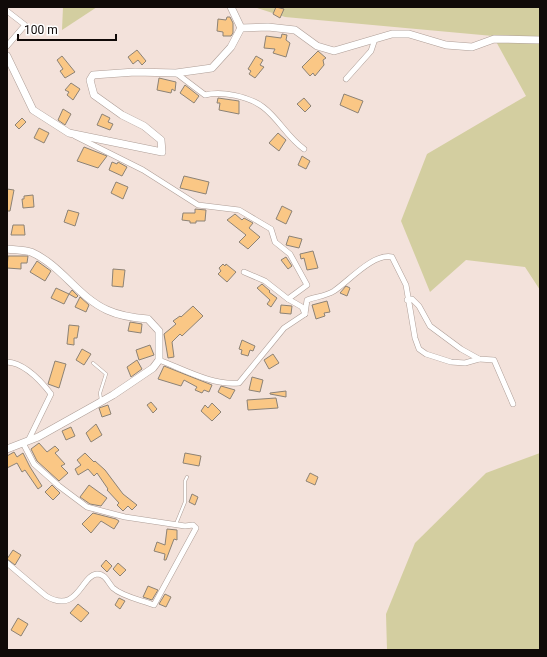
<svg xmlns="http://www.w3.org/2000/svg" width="547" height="657" font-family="Roboto,sans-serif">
  <rect width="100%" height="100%" fill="#f3e2db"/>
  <g fill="#d3cea0">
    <path d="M63 7H97L62 30Z"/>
    <path d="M254 7H540V290L525 267 466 260 430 292 401 221 427 154 526 96 493 36 285 17Z"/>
    <path d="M540 453V650H387L386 614 415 543 486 473Z"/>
  </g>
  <g fill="#fac785" stroke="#8c8276">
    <path d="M276 7 284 9 280 18 273 14Z"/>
    <path d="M227 17H230L233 23V33L231 36H223V32L217 31 218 19 226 20Z"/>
    <path d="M282 34 287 35 286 40 290 43 286 57 273 53 275 49 264 48 266 36 281 38Z"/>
    <path d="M137 50 146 61 142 65 138 60 133 64 128 57Z"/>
    <path d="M318 51 326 58 323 60 324 65 315 76 313 73 310 76 302 67Z"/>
    <path d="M62 56 75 72 65 78 60 71 63 69 57 60Z"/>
    <path d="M256 56 263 60 260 65 264 67 255 78 249 74 251 71 248 69Z"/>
    <path d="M159 78 176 82 175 91 172 89 171 93 157 90Z"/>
    <path d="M71 83 80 89 73 100 67 95 69 92 65 90Z"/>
    <path d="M185 85 199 96 194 103 180 93Z"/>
    <path d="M344 94 363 101 358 113 340 105Z"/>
    <path d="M218 98 239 101V114L219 110 220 103H217Z"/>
    <path d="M304 98 311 106 305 112 297 104Z"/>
    <path d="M63 109 71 114 65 125 58 120Z"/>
    <path d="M102 114 110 118 108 122 113 124 110 130 97 125Z"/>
    <path d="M22 118 26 122 19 129 15 125Z"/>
    <path d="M39 128 49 133 44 143 34 138Z"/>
    <path d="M278 133 286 140 279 151 269 143Z"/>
    <path d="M84 147 107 156 98 168 77 161Z"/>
    <path d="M302 156 310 161 306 169 298 165Z"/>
    <path d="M112 162 117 164 118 162 127 167 122 176 109 170Z"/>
    <path d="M184 176 209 182 206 194 180 188Z"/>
    <path d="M116 182 128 187 123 199 111 193Z"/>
    <path d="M7 189 14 190 10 211H7Z"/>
    <path d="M33 195 34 207 23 208 22 199H24V196Z"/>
    <path d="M282 206 292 211 286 224 276 219Z"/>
    <path d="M195 209 206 210 205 221H196V223H190V221L182 220 183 213H195Z"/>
    <path d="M68 210 79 213 75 226 64 222Z"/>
    <path d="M235 214 242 220 244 218 253 223 249 228 260 237 248 249 239 242 246 235 227 220Z"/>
    <path d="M13 225H24L25 235H11Z"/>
    <path d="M289 236 302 239 299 248 286 245Z"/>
    <path d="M313 251 318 268 307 270 304 258 301 259 300 254Z"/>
    <path d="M8 256H28L27 263H21V269L7 268Z"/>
    <path d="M286 257 292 266 288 269 281 260Z"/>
    <path d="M37 261 51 271 45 281 30 272Z"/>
    <path d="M223 264 225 266 226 264 236 272 227 282 218 274 221 271 219 268Z"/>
    <path d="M113 269 125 270 123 287 112 286Z"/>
    <path d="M262 284 270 291 269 292 277 298 271 307 267 304 270 300 257 288Z"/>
    <path d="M346 286 350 288 347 296 340 293Z"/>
    <path d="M56 288 69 294 64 304 51 298Z"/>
    <path d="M72 290 78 296 76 298 69 294Z"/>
    <path d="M80 297 89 305 86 312 75 307Z"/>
    <path d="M327 301 330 312 324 313 325 316 316 319 312 305Z"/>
    <path d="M281 305 292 306 291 314 280 313Z"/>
    <path d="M193 306 203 316 182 336 180 334 172 342 174 357 168 358 164 334 176 324 173 321 180 316 181 317Z"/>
    <path d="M130 322 142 324 141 333 128 331Z"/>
    <path d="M69 325 79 326 77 338H74V345L67 344Z"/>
    <path d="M242 340 255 346 253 351 250 350 248 356 241 354 242 350 239 349Z"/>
    <path d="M150 345 154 355 139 360 136 350Z"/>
    <path d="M82 349 91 354 84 365 76 360Z"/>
    <path d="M273 354 279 363 269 369 264 360Z"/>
    <path d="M137 360 142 369 131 377 127 367Z"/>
    <path d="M55 361 66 364 59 388 48 384Z"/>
    <path d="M164 366 212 385 209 392 204 390 202 393 195 390 197 387 184 380 181 386 158 379Z"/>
    <path d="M252 377 263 380 260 392 249 390Z"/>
    <path d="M221 386 235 390 230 399 218 392Z"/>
    <path d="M286 391V397L270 394V393Z"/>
    <path d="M276 398 278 408 248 410 247 400Z"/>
    <path d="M151 402 157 409 153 413 147 405Z"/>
    <path d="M212 403 221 412 212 421 201 411 205 405 208 408Z"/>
    <path d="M108 405 111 414 102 417 99 408Z"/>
    <path d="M96 424 102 435 91 442 86 433Z"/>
    <path d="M71 427 75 436 66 440 62 431Z"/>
    <path d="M39 443 47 452 55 446 59 450 55 453 65 464 61 466 68 473 59 481 37 461 31 449Z"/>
    <path d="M14 452 17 457 23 453 30 467 42 486 38 489 25 470 22 472 17 463 7 468V456Z"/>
    <path d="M85 453 94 462 95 461 105 470 123 494 137 505 132 510 128 506 123 511 117 505 119 503 107 490 108 489 97 473 94 476 88 469 78 475 75 469 81 465 77 460Z"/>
    <path d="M185 453 201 456 199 466 183 463Z"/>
    <path d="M310 473 318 477 315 485 306 481Z"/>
    <path d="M52 485 60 493 53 500 45 492Z"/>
    <path d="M89 485 107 498 101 506 90 504 80 497Z"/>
    <path d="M192 494 198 497 195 505 189 502Z"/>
    <path d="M93 513 116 519 119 521 114 529 101 521 91 533 82 524Z"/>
    <path d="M167 529 177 530V540L174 539 166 560H164L165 554 154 551 157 542 165 545Z"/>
    <path d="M13 550 21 555 15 565 7 559Z"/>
    <path d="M106 560 112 566 107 572 101 566Z"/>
    <path d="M118 563 126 570 120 576 113 569Z"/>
    <path d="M148 586 158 590 152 600 143 597Z"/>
    <path d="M165 594 171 597 166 607 159 604Z"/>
    <path d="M119 598 125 601 120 609 115 605Z"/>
    <path d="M78 604 89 613 81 622 70 613Z"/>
    <path d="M18 618 28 624 21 636 11 630Z"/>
  </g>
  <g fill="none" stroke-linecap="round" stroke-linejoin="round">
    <defs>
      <g id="lane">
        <path d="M93 363 106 374 100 393 101 400"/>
        <path d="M176 524 185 502V481L187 477"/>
      </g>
      <g id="street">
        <path d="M7 11 25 25 7 46"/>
        <path d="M176 73 205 95C222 91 248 96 263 107 279 119 287 137 304 149"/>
        <path d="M346 79 371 51 375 39"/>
        <path d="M75 136 143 170 198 205 239 210 271 229 275 242 290 254 307 285 288 299 265 281 244 272"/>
        <path d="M407 300 412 299 419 306 430 326 461 349 479 359 494 360 513 404"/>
        <path d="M305 314 307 300C315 297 326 296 334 291 349 281 373 253 392 257L406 285 415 338 419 349 426 354 451 362 465 363 479 359"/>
        <path d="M159 360C183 369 213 386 239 383L284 328 305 314 302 307 288 299"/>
        <path d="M7 362C24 363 41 381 51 394L28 441"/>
        <path d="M7 563 46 596C78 615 81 575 97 574 106 574 108 583 113 588 123 597 142 600 154 605L196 528 193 525 185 526 125 517 87 507 59 486 34 464 23 443"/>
      </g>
      <g id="secondary">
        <path d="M231 7 241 28"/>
        <path d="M241 28 268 27 295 30 317 46 334 51 392 34H409L446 45 472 47 494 39 540 40"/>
        <path d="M7 56 33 110 69 133 162 152 161 140 144 126 122 115 94 95 90 80 93 75 135 72 176 73 212 68 231 47 241 28"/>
        <path d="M7 249C14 250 24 250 31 252 61 265 78 297 107 310 120 316 134 318 148 319L159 331V360L153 368 113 395 38 437 7 449"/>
      </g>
    </defs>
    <use href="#lane" stroke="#ae9e97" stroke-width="3.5"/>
    <use href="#street" stroke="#ae9e97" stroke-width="6"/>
    <use href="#secondary" stroke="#ae9e97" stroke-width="8"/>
    <use href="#lane" stroke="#fff" stroke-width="2.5"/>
    <use href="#street" stroke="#fff" stroke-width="5"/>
    <use href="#secondary" stroke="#fff" stroke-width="7"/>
  </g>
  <rect width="547" height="657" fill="none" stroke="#100a08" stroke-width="16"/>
  <path d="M18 34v6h98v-6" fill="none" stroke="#100a08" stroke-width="2"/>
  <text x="24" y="34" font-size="12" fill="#100a08" stroke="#ffffff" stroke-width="3" paint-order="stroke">100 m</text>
</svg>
